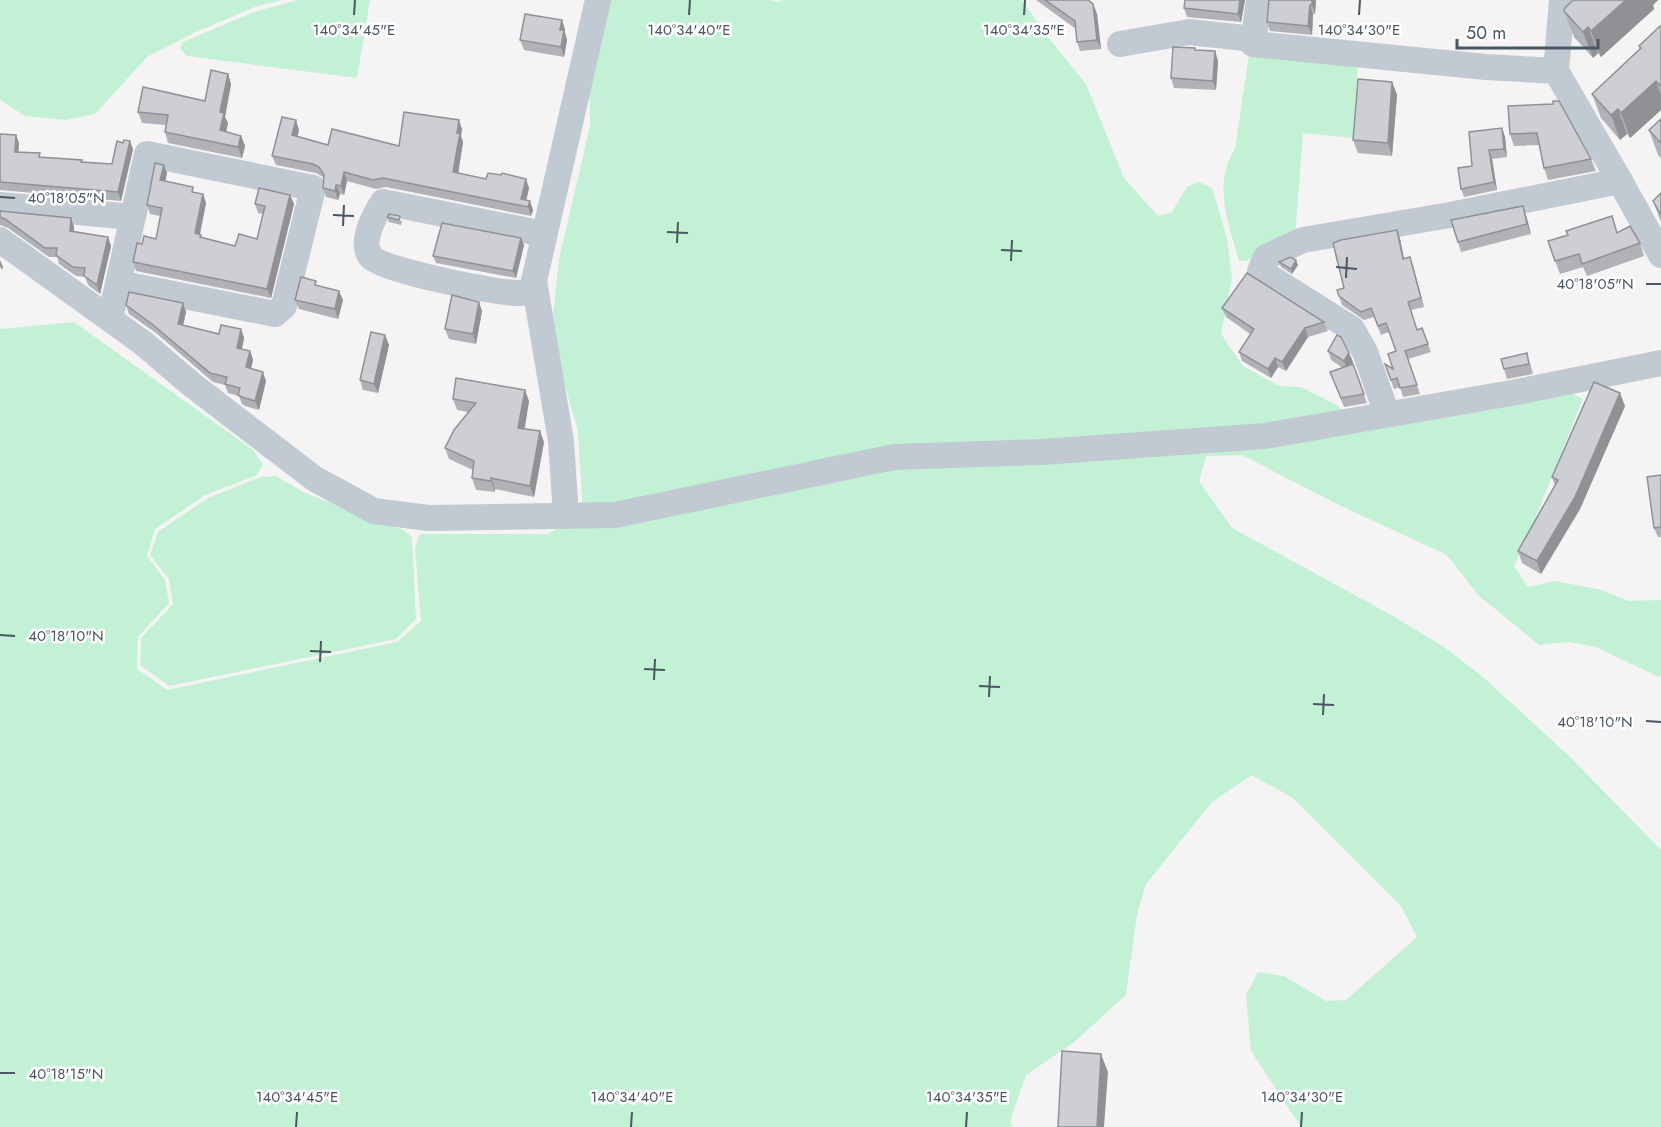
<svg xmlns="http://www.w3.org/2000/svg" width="1661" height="1127" font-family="Jost,sans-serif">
  <rect width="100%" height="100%" fill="#f5f3f3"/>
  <g fill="#c3f1d5">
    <path d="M0 0H282L255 7 196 32 147 57 95 114 66 120 25 116 0 100Z"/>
    <path d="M297 0H370L357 78 187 56 180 48 183 42 254 12Z"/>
    <path d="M589 0H770L779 2 782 0H1022L1047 36 1086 84 1124 178 1158 216 1172 212 1187 187 1199 182 1212 188 1227 238 1232 279 1221 334 1243 366 1279 386 1301 387 1337 405 1358 433 1569 392 1583 399 1535 519 1514 566 1528 587 1555 581 1602 590 1628 601 1661 600V676L1659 677 1596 647 1568 642 1539 645 1478 595 1447 555 1337 504 1242 455 1206 456 1199 481 1232 528 1393 616 1444 647 1483 677 1570 757 1661 850V1127H1301L1251 1051 1246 995 1258 972 1284 976 1326 1001 1346 1000 1417 937 1401 906 1293 798 1252 775 1212 802 1146 884 1137 914 1126 995 1073 1043 1026 1075 1010 1121 1013 1127H0V329L74 322 253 450 263 464 257 475 205 495 155 529 147 556 165 580 169 603 138 637 137 669 167 690 397 642 421 621 415 548 420 534H548L583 513 578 431 551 337 559 259 590 126Z"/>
    <path d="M1250 48 1358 59 1353 138 1303 133 1295 237 1292 242 1245 261H1239C1229 224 1212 185 1235 149Z"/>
    <path d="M276 476 305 493 403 530 412 537 416 619 396 639 169 686 140 665 141 638 173 604 169 579 150 555 158 532 208 498 261 477Z"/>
  </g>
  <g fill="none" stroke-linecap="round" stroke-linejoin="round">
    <g stroke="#c1cad2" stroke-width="26">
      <path d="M1259 0 1253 44 1486 67 1556 71"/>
      <path d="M1562 0 1556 71 1620 181 1661 255"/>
      <path d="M1120 44 1189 32 1254 39"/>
      <path d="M0 205 133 217"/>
      <path d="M0 240 143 343 191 384 315 479 374 511 428 518 615 515 894 457 1042 452 1265 436 1517 392 1661 363"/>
      <path d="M535 292C529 292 523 293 517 293 497 293 381 270 371 257 359 243 375 214 383 202L544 234"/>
      <path d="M110 319 147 154 313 188 284 306 275 314 118 283"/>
      <path d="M1387 414 1365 352 1352 329 1260 271 1266 257 1303 240 1450 215 1620 181"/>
      <path d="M566 516 561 441 534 281 598 0"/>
    </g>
  </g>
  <g fill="#b0b2b7">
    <path d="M1036 0H1088L1093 4 1097 14 1101 49 1080 51 1077 42 1076 29Z"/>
    <path d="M1185 0H1245L1241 22 1187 17 1184 8Z"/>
    <path d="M1269 0H1316L1315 14H1313L1312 35 1270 31 1267 22Z"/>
    <path d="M1573 0H1658L1653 5 1654 9 1601 57 1598 53 1593 58 1574 37 1564 11Z"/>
    <path d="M562 20 565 30V33L567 40 564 57 524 50 520 40Z"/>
    <path d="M1661 27V110L1630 138 1627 134 1620 140 1601 118 1592 94 1640 49 1639 46Z"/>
    <path d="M1195 48 1196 50 1215 51 1218 61 1216 90 1174 88 1171 78Z"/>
    <path d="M228 74 231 84 225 117 228 123 226 132 241 136 245 146 242 158 168 143 165 132 166 125 142 123 138 112 205 101Z"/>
    <path d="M1392 82 1397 95 1392 156 1358 153 1353 140Z"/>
    <path d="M1508 106 1591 159 1596 171 1548 180 1544 168 1539 145 1514 146 1510 134Z"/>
    <path d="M1661 119V158L1658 155 1649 130Z"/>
    <path d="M1502 128 1505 137 1507 157 1492 159 1497 190 1464 197 1461 189 1472 166Z"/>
    <path d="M462 129 461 136 463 142 458 173 529 188 526 200 533 210 531 216 386 187 376 189 347 181 344 195 340 194 338 200 326 197 323 188 324 178 323 177 316 173 276 165 272 156 299 130 297 136 328 145 399 146Z"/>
    <path d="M0 134 16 135 19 143 18 152 41 158 82 160 83 162 112 164 133 149 121 201 0 190Z"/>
    <path d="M167 173 165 181 195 193 203 194 206 203 200 235 202 237 235 246 257 239 263 214 258 213 255 204 290 195 294 204 271 298 136 271 133 262 142 244 156 239 160 216 150 214 147 205Z"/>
    <path d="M1661 193V222L1653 201Z"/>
    <path d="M0 211 71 218 74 227V231L108 237 111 246 100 294 88 285 85 277 76 276 59 264 57 257H49L8 228 0 225Z"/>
    <path d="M1526 215 1531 234 1461 252 1458 242Z"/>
    <path d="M387 217 402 221 401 225 389 222Z"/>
    <path d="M1397 230 1400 239 1404 259 1413 266 1424 307 1411 310 1417 329 1422 328 1431 352 1408 359 1420 394 1403 397 1400 387 1394 389 1385 364 1393 369 1396 351 1389 332 1381 335 1374 317 1364 320 1342 305 1337 290 1344 288Z"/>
    <path d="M1617 232 1640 243 1644 256 1587 276 1583 267 1560 274 1548 241Z"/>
    <path d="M524 245 516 278 436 263 433 256Z"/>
    <path d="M1279 262 1298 265 1292 274 1281 267Z"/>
    <path d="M295 300H343L338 319 299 309Z"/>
    <path d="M183 303 186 312 183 326 219 334 241 329 244 338 242 349 250 351 253 360 251 369 266 381 259 410 245 406 242 404 239 396 228 393 225 385 213 382 156 333 129 314 126 305Z"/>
    <path d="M1222 308 1324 322 1328 331 1308 337 1286 371 1278 367 1271 378 1242 361 1239 352 1250 334 1226 317Z"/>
    <path d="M482 311 476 344 449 339 445 329Z"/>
    <path d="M385 335 389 345 378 393 363 390 360 380Z"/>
    <path d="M1328 351 1349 353 1353 362 1351 365 1353 364 1367 403 1344 407 1330 372 1343 368 1331 360Z"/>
    <path d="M1530 363 1533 374 1507 379 1504 369Z"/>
    <path d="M453 399 529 401 524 429 544 442 534 497 495 489V492L476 490 472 478 473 470 449 459 445 448 468 412 457 410Z"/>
    <path d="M1625 406 1580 509 1541 574 1522 563 1518 551 1555 486 1552 477Z"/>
    <path d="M1661 475V537H1658L1654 528Z"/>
  </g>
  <g fill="#909195">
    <path d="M1240 0H1245L1241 22 1238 14Z"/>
    <path d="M1312 0H1316L1315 14 1312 5Z"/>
    <path d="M1626 0H1658L1653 5 1654 9 1601 57 1591 31Z"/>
    <path d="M1093 4 1097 14 1101 49 1097 40Z"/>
    <path d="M1310 5 1313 14 1312 35 1308 26Z"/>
    <path d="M562 20 565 30V33L567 40 564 57 561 47 560 30Z"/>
    <path d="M1588 27 1598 53 1593 58 1583 32Z"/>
    <path d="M1215 51 1218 61 1216 90 1213 81Z"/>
    <path d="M228 74 231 84 225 117 228 123 224 141 220 130V112Z"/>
    <path d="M1656 81 1661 94V110L1630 138 1621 113Z"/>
    <path d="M1392 82 1397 95 1392 156 1388 143Z"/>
    <path d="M1618 109 1627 134 1620 140 1611 115Z"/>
    <path d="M296 120 299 130 296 144 292 135Z"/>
    <path d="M459 120 462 129 461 136 463 142 457 181 453 172Z"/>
    <path d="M1502 128 1505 137 1507 157 1504 149Z"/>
    <path d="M16 135 19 143 18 161 15 152Z"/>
    <path d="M241 136 245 146 242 158 238 147Z"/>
    <path d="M130 141 133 149 121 201 118 192Z"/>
    <path d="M1489 150 1492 159 1497 190 1494 182Z"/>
    <path d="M164 165 167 173 164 189 160 180Z"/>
    <path d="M344 172 347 181 344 195 341 186Z"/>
    <path d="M526 179 529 188 525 206 521 199Z"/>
    <path d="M336 185 340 194 338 200 335 191Z"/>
    <path d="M203 194 206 203 198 242 195 233Z"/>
    <path d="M290 195 294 204 271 298 267 289Z"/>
    <path d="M530 201 533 210 531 216 528 207Z"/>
    <path d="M1523 206 1526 215 1531 234 1527 224Z"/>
    <path d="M71 218 74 227V240L70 231Z"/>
    <path d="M1397 230 1400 239 1406 268 1403 259Z"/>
    <path d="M108 237 111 246 100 294 97 285Z"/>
    <path d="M521 238 524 245 516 278 513 271Z"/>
    <path d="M1410 257 1413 266 1424 307 1421 298Z"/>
    <path d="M0 260 3 267 2 270 0 266Z"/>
    <path d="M1296 260 1298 265 1292 274 1291 269Z"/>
    <path d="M339 291 343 300 338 319 335 309Z"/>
    <path d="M479 302 482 311 476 344 473 334Z"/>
    <path d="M183 303 186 312 181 333 178 324Z"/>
    <path d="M1305 328 1308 337 1286 371 1282 362Z"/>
    <path d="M241 329 244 338 240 357 237 348Z"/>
    <path d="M385 335 389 345 378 393 374 384Z"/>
    <path d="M250 351 253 360 249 376 246 367Z"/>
    <path d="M1349 353 1353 362 1348 370 1344 361Z"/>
    <path d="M1275 358 1278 367 1271 378 1268 369Z"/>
    <path d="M263 372 266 381 259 410 255 401Z"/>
    <path d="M525 390 529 401 523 440 518 428Z"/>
    <path d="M1620 393 1625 406 1580 509 1541 574 1537 561Z"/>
    <path d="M540 431 544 442 534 497 530 486Z"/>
    <path d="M491 478 495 489V492L491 481Z"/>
    <path d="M1101 1054 1108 1072 1104 1127H1097Z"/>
  </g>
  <g fill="#cdcfd5" stroke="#909195" stroke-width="1.5">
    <path d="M1045 0H1088L1093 4 1097 40 1077 42 1075 21Z"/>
    <path d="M1185 0H1240L1238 14 1184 8Z"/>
    <path d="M1269 0H1312V5H1310L1308 26 1267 22Z"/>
    <path d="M1573 0H1626L1591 31 1588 27 1583 32 1564 11 1565 8Z"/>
    <path d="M525 14 562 20 560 30H564L561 47 520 40Z"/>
    <path d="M1660 26 1661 27V86L1656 81 1621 113 1618 109 1611 115 1592 94 1641 48 1639 46Z"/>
    <path d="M1173 47 1195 48V50L1215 51 1213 81 1171 78Z"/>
    <path d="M211 70 228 74 220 112 224 113 220 130 241 136 238 147 165 132 168 115 138 112 143 87 205 101Z"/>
    <path d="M1358 79 1392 82 1388 143 1353 140Z"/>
    <path d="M1553 101H1559L1591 159 1544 168 1537 133 1510 134 1508 106 1553 104Z"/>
    <path d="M404 112 459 120 457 133H460L453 172 486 179 488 173 501 175 502 173 526 179 521 199 530 201 528 207 383 178 373 180 344 172 341 186 336 185 335 191 323 188 324 175 319 167 313 164 272 156 282 117 296 120 292 135 328 145 332 129 399 146Z"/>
    <path d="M1661 119V143L1649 130Z"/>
    <path d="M1502 128 1504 149 1489 150 1494 182 1461 189 1458 168 1472 166 1469 132Z"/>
    <path d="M0 134 16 135 15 152 40 153 39 157 82 160 81 162 112 164 117 141 123 143 124 140 130 141 118 192 0 182Z"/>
    <path d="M155 163 164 165 160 180 193 187 192 192 203 194 195 233 201 235 200 237 235 246 239 234 257 239 265 206 255 204 259 188 290 195 267 289 133 262 137 243 142 244 144 236 156 239 162 208 147 205Z"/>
    <path d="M1661 193V215L1653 201Z"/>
    <path d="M1523 206 1527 224 1458 242 1451 220Z"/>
    <path d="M0 211 71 218 70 231 108 237 97 285 84 276 85 268 73 267 56 255 57 248H45L5 219 0 217Z"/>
    <path d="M389 214 400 216 399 220 387 217Z"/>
    <path d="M1612 216 1617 233 1630 226 1640 243 1582 264 1579 254 1555 261 1548 241 1568 235 1566 231Z"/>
    <path d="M442 223 521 238 513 271 433 256Z"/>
    <path d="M1397 230 1403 259 1410 257 1421 298 1408 302 1417 330 1422 328 1428 344 1405 351 1417 385 1400 388 1397 378 1391 380 1385 364 1393 369 1388 354 1396 351 1386 323 1378 326 1371 308 1361 312 1339 296 1337 290 1344 288 1333 243 1341 240Z"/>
    <path d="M1290 257 1296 260 1291 269 1279 262Z"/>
    <path d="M1247 273 1324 322 1305 328 1282 362 1275 358 1268 369 1239 352 1254 329 1222 308Z"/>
    <path d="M301 277 316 281 315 285 339 291 335 309 295 300Z"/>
    <path d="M129 292 183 303 178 324 219 334 221 325 241 329 237 348 250 351 246 367 263 372 255 401 242 397 238 395 240 388 225 384 227 377 210 373 152 324 126 305Z"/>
    <path d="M452 295 479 302 473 334 445 329Z"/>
    <path d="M371 332 385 335 374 384 360 380Z"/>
    <path d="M1337 335 1341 337 1349 353 1344 361 1328 351Z"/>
    <path d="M1527 353 1529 364 1504 369 1501 359Z"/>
    <path d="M1353 364 1364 394 1341 398 1330 372Z"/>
    <path d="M456 378 525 390 518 428 540 431 530 486 491 478V481L472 478 474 461 445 448 454 430 476 403 453 399Z"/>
    <path d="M1594 382 1620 393 1575 497 1537 561 1518 551 1558 480 1552 477Z"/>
    <path d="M1661 475V527L1654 528 1647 477Z"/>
    <path d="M1062 1051 1101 1054 1097 1127H1058Z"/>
  </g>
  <path fill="none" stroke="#4a5661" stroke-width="2" d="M354 15 355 0M689 15 690 0M1024 15 1025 0M1359 15 1360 0M0 197 15 198M333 215 354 216M343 226 344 205M667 232 688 233M677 243 678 222M1001 250 1022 251M1011 261 1012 240M1336 267 1357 269M1346 278 1347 257M1646 284H1661M0 635 15 636M310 651 331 652M320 662 321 641M644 669 665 670M654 680 655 659M979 686 1000 687M989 697 990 676M1313 704 1334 705M1323 715 1324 694M1646 721 1661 722M0 1073H15M296 1127 297 1112M631 1127 632 1112M966 1127 967 1112M1301 1127 1302 1112"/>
  <g font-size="15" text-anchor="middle" fill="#4a5661" stroke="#fff" stroke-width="5" stroke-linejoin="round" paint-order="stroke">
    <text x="354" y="35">140°34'45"E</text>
    <text x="689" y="35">140°34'40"E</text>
    <text x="1024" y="35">140°34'35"E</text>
    <text x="1359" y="35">140°34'30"E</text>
    <text x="66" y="203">40°18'05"N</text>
    <text x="1595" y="289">40°18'05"N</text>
    <text x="66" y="641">40°18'10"N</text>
    <text x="1595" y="727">40°18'10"N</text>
    <text x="66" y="1079">40°18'15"N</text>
    <text x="297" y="1102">140°34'45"E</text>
    <text x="632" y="1102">140°34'40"E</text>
    <text x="967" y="1102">140°34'35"E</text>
    <text x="1302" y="1102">140°34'30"E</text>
  </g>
  <path d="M1457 39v9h141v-9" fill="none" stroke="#4a5661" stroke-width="3"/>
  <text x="1466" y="39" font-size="18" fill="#4a5661" stroke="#ffffff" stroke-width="4.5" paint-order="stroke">50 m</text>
</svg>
